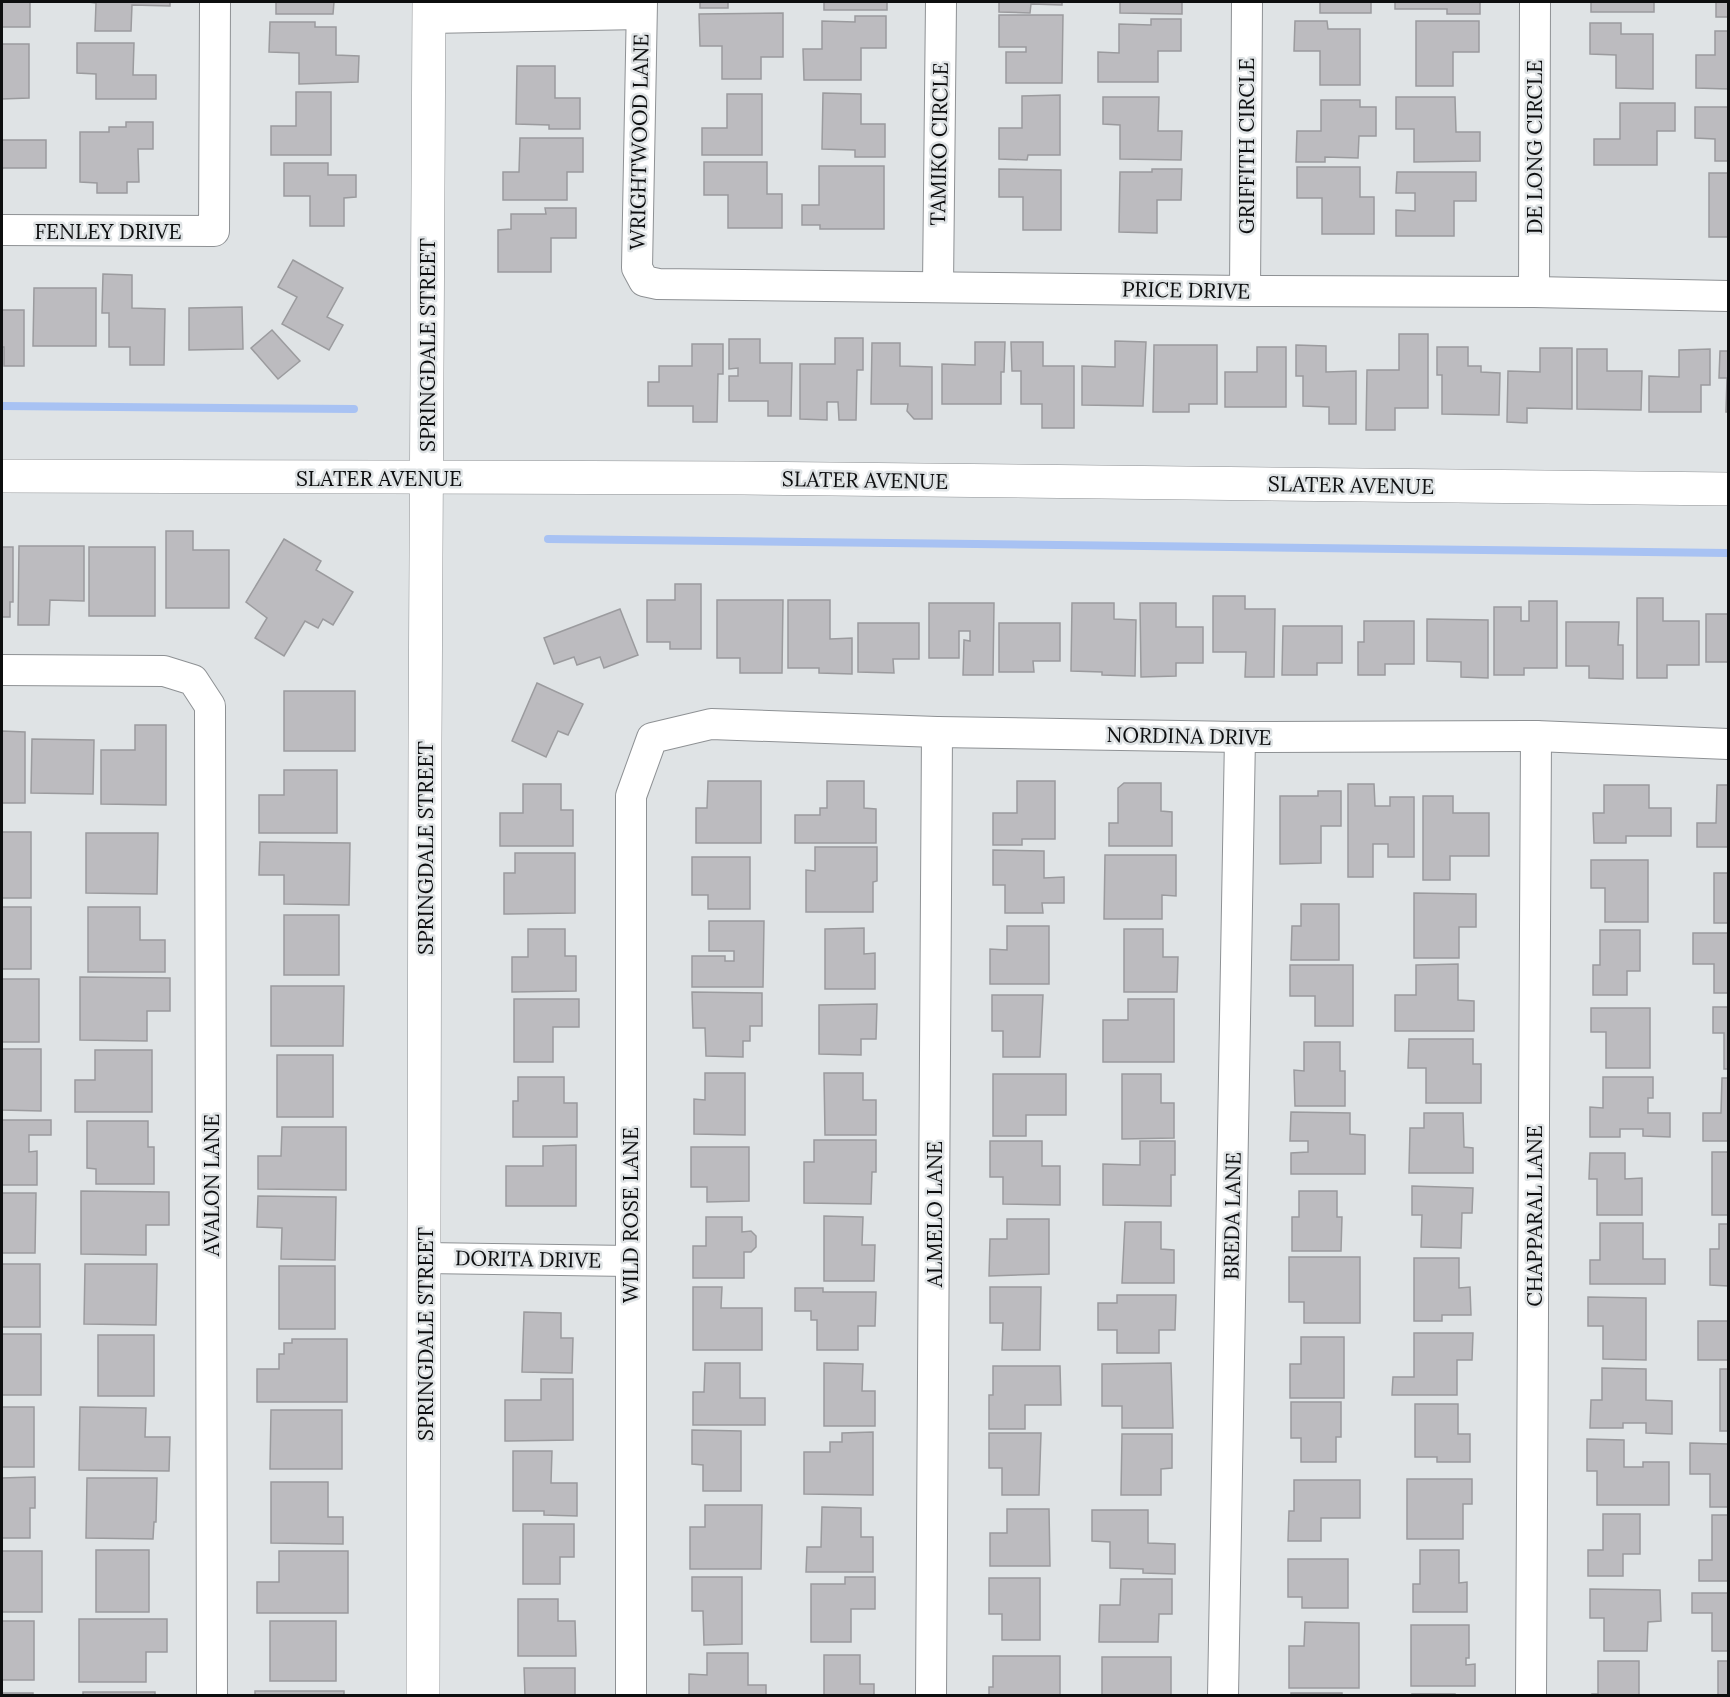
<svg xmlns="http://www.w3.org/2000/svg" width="1730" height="1697" font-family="Lora,serif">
  <rect width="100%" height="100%" fill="#dfe3e5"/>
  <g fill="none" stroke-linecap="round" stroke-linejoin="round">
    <g stroke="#a8c2f3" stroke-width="8">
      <path d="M2 406 354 409"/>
      <path d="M548 539 1728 553"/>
    </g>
  </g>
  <g fill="#bcbbbf" stroke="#9b9b9e" stroke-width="1.5">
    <rect x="2" y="2" width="28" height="25"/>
    <path d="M88 2H170V6L132 5 131 31H95L96 3Z"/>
    <path d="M276 2H334L333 14H276Z"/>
    <rect x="700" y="2" width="28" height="6"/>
    <rect x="824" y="2" width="63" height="8"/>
    <path d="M999 2H1062V5L1031 4 1030 13 999 12Z"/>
    <path d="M1120 2H1182V14L1120 13Z"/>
    <rect x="1320" y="2" width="51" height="11"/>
    <path d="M1395 2H1480V14H1447V9H1395Z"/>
    <rect x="1591" y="2" width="63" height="10"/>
    <rect x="1716" y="2" width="12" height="15"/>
    <path d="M783 13V57H761V79H722V46H700L699 14Z"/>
    <path d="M999 15H1063L1062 83H1006V52H1026V47H999Z"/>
    <path d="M855 16H886V48H861V80H804L803 49H822V21L855 22Z"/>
    <path d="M1151 19H1181V51H1158V82H1098V52L1119 53V24L1151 25Z"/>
    <path d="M1295 21H1327L1328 29H1360V85H1320V51H1294Z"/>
    <path d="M1416 21H1479V52H1453V86H1416Z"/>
    <path d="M270 22H315V27H336V55L359 56 358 82 299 84V53L269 52Z"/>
    <path d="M1590 23H1621V34H1653V89L1616 88V55L1590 54Z"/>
    <path d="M1715 31H1728V89L1696 88V55H1715Z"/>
    <path d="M77 43H134L133 75H156V99H96V74L77 73Z"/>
    <path d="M2 44H29V98L2 99Z"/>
    <path d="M517 66H555V98H580V129H549V125L516 124Z"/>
    <path d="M296 92H331V155H271V126H296Z"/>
    <path d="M823 93 861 94V124H885V157H855V150L822 149Z"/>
    <path d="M727 94H762V155H702V128H727Z"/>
    <path d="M1060 95V155H1028L1027 160 999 159V128H1022V96Z"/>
    <path d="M1103 97H1159L1158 131H1182L1181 160 1120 159V125L1103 124Z"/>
    <path d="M1396 97H1455L1456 132H1480V161L1414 162V129H1396Z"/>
    <path d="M1321 100H1360V107H1376V136H1359L1358 158 1325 157V162H1296L1297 131H1321Z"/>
    <path d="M1620 103H1675V131H1657V165H1594V139H1620Z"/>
    <path d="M1695 107H1728V161H1715V139L1695 138Z"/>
    <path d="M2 115V140H46V168H3L2 170Z"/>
    <path d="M126 122H153V149H138L139 182H127V193H97V183L80 182V132H109V127H126Z"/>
    <path d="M520 138H583V172H567V200H503V172H519Z"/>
    <path d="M704 162H767V194H782V228H728V195H704Z"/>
    <path d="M284 163H328V175H356V197L344 198V226H310V196H284Z"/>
    <path d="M819 166H884V229H820V225H802V205H819Z"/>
    <path d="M1297 167H1360V197H1374V234H1322V198H1297Z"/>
    <path d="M999 169 1061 170V230H1023V197H999Z"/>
    <path d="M1152 169H1182L1181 200H1157V233L1119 232 1120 172H1152Z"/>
    <path d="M1397 172H1476V201H1454V236H1396V210L1415 211V193H1396Z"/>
    <rect x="1709" y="173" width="19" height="64"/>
    <path d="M545 208H576V238H551V272H498V230L511 229V214H546Z"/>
    <path d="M293 260 343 288 327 317 343 325 329 350 282 324 297 297 278 287Z"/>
    <path d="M103 274 132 275V308L165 309 164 365H130V347H109V313H102Z"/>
    <path d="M34 288H96V346H33Z"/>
    <path d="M242 307 243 349 189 350V308Z"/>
    <path d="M2 310H24V366H4V347H2Z"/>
    <path d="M272 330 300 361 278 379 251 348Z"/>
    <path d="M1399 334H1428V408H1395V430H1366L1367 370H1399Z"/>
    <path d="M835 338H863V370H857L856 420H839L838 402H827V420L800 419V364H835Z"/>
    <path d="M729 339H760V363H792L791 416H768V401H729V376H738V368L729 369Z"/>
    <path d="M1115 341 1146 342 1143 406 1082 405V366L1115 367Z"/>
    <path d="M975 342H1005L1004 372H1001V404H942V364L975 365Z"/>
    <path d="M1011 342H1043V366H1074V428H1042V404H1021V371H1012Z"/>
    <path d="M872 343H900V366L932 367V419H914L907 411 908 404H871Z"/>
    <path d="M692 344H723V374H718L717 422H693V406H648V382H659V366H692Z"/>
    <path d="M1154 345H1217V404H1189V412H1153Z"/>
    <path d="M1296 345 1326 346V372L1356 371V424H1329V407L1303 406V376H1296Z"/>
    <path d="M1257 347H1286V407H1225V372H1257Z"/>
    <path d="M1437 347H1468V366H1481V372L1500 373 1499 415 1442 414V375H1437Z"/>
    <path d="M1540 348H1572V409L1527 408V423L1507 422 1508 371 1540 372Z"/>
    <path d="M1577 349H1607V371H1642L1641 410 1577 409Z"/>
    <path d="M1710 349V385H1701V412H1649V376L1679 377V350Z"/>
    <path d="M1720 351H1728V412H1726L1727 378H1719Z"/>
    <path d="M166 531H193V550H229V608H166Z"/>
    <path d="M284 539 321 561 316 570 353 592 333 625 323 619 318 628 305 621 284 656 255 638 267 618 246 602Z"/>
    <path d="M19 546H84V601L50 600 49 625H18Z"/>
    <path d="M2 547H13V602H10V617H2Z"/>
    <rect x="89" y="547" width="66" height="69"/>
    <path d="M675 584H701V649H670V642H647V600H675Z"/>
    <path d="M1213 596H1245V609H1275L1274 677H1245L1246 652H1213Z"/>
    <path d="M1637 598H1663V621H1699V665H1667V678H1637Z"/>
    <path d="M717 600H783L782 673H740V658H717Z"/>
    <path d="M788 600H830V639L852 638V674L819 673V668H788Z"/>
    <path d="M1529 601H1557V668H1524V675H1494V607H1521V621H1529Z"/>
    <path d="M929 603H994L993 675H963L964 640 970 641V631H959V658H929Z"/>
    <path d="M1072 603H1114V619L1136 620 1135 676 1102 675V672L1071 671Z"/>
    <path d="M1140 603H1176V627H1203V663H1176V676L1141 677Z"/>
    <path d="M620 609 638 655 604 668 600 657 577 665 574 657 554 664 544 638Z"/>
    <rect x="1706" y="614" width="22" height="48"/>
    <path d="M1427 619 1488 620V678L1461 677V662L1427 661Z"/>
    <path d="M1364 621H1414V664H1385V675H1358V642H1364Z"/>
    <path d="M1566 622H1619L1618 645H1623V679L1589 678V666H1566Z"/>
    <path d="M858 623H919V659H893L894 673 858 672Z"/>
    <path d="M999 623H1060V661H1033L1034 672H999Z"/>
    <path d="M1283 626H1342V663H1317V675H1282Z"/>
    <path d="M537 683 583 704 568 735 558 731 546 757 512 741Z"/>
    <rect x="284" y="691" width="71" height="60"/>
    <path d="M135 725H166V805L101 804V750H135Z"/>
    <path d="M2 731 25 732V803H2Z"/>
    <path d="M32 739 94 740 93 794 31 793Z"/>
    <path d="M284 770H337V833H259V795H284Z"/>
    <path d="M708 781H761V843H696V808H707Z"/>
    <path d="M827 781H864V808L876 809V843H795V815H820V808H827Z"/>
    <path d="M1017 781H1055V839H1022V845H993V813H1017Z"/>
    <path d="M1124 783H1161V811L1172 812V846H1109V823H1118V788Z"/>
    <path d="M523 784H561V810H573V846H500V813H523Z"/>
    <path d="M1348 784H1374L1375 806H1390V797H1414V857H1388V844H1373V877H1348Z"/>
    <path d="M1604 785H1649V808H1671V836H1626V843H1594L1593 813H1604Z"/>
    <path d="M1717 785H1728V847H1697V823H1716Z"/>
    <path d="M1318 791H1341V826H1321V863L1280 864V796H1318Z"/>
    <path d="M1423 796H1453V813H1489V856H1450V880H1423Z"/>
    <rect x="2" y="832" width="29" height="66"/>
    <path d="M86 833H158L157 894 86 893Z"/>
    <path d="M260 842 350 843 349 905 284 904V875H259Z"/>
    <path d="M815 847H877V881L873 882V912H806V870L815 871Z"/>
    <path d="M993 850 1044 851V878L1064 877V903H1042L1043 913H1005V885H993Z"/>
    <path d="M515 853H575V913L504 914V873H515Z"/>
    <path d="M1105 855H1176V896L1162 895V919H1104Z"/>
    <path d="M692 857H750V909H708V895H692Z"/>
    <path d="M1591 860H1648V922H1605V888H1591Z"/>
    <rect x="1714" y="873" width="14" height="50"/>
    <path d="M1414 893 1476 894V927H1459V958H1414Z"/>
    <path d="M1301 904H1339V960H1291L1292 926H1301Z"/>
    <rect x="2" y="907" width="29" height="62"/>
    <path d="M88 907H140V940H165V972H88Z"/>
    <rect x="284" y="915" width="55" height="60"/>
    <path d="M709 921H764L763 987H692V956H725V961H734V951H709Z"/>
    <path d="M1007 926H1049V984H990V949L1007 950Z"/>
    <path d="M864 928V954L875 953V989H825V929Z"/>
    <path d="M528 929H565V956H576V991L512 992V957H528Z"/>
    <path d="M1124 929H1163V957H1178L1177 992H1124Z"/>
    <path d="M1600 930H1640V971H1627V995H1593V965H1600Z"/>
    <path d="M1693 933H1728V993H1714V964H1693Z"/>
    <path d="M1458 964V1000L1474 1001V1031H1395V995H1416V965Z"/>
    <path d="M1290 965H1353V1026H1315V996H1290Z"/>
    <path d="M80 977 170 978V1011H147V1041L80 1040Z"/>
    <rect x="2" y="979" width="37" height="63"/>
    <path d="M271 986H344L343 1046H271Z"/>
    <path d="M692 992 762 993V1026H750V1041H743V1057L706 1056 705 1028H693Z"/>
    <path d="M992 995H1043L1040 1057H1003V1031H992Z"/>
    <path d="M514 999H579V1027H553V1062H514Z"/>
    <path d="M1128 999H1174V1062H1103V1020H1128Z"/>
    <path d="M877 1004 876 1039H861V1055L819 1054V1005Z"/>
    <path d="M1713 1007H1728V1069H1724V1033H1713Z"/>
    <path d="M1591 1008H1650V1068H1606V1032H1591Z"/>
    <path d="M1409 1039H1473V1064H1481V1103H1426V1068H1408Z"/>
    <path d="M1304 1042H1340V1071H1345V1106H1295L1294 1070 1304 1071Z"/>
    <path d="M2 1049H41V1111L2 1110Z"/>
    <path d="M95 1050H152V1112H75V1080H95Z"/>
    <rect x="277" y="1055" width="56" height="62"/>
    <path d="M705 1073H745V1135L694 1134V1099L705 1100Z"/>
    <path d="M824 1073H863V1100H876V1135H825Z"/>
    <path d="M993 1074H1066V1115H1026V1136H993Z"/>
    <path d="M1122 1074H1161V1103H1174V1138L1122 1139Z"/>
    <path d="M518 1077H564V1103H577V1137H513V1101H518Z"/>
    <path d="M1603 1077H1653V1098H1648V1113H1670V1137L1643 1136V1129H1620V1137H1590V1107L1603 1108Z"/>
    <path d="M1722 1078H1728V1141H1703V1113H1721Z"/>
    <path d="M1291 1112 1350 1113V1134L1365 1135V1174H1291V1153L1308 1152V1141H1290Z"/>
    <path d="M1424 1113H1463L1464 1147 1473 1148V1173H1409L1410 1128H1424Z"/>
    <path d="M2 1120H51V1135H29V1152L37 1151V1185H2Z"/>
    <path d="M87 1121H148V1147H154V1184H96V1169L87 1168Z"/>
    <path d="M282 1127H346V1190L258 1189V1156H281Z"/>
    <path d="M814 1140H876V1172H872L871 1204 804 1203V1162H814Z"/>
    <path d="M990 1141H1042V1166H1060V1205L1003 1204V1177H990Z"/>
    <path d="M1140 1141H1175V1175H1171V1206L1103 1205V1164L1140 1165Z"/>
    <path d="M576 1145V1206H506V1166H543V1146Z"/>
    <path d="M691 1147H749V1201L707 1202V1187H691Z"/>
    <rect x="1712" y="1152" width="16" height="63"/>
    <path d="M1590 1153H1625V1179L1642 1178V1215H1597V1179H1589Z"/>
    <path d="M1412 1186 1473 1188 1472 1213H1462L1461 1248 1421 1247 1422 1215H1412Z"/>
    <path d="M81 1191 169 1192V1225H146V1255L81 1254Z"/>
    <path d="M1299 1191H1337V1217H1342L1341 1251H1292V1217H1299Z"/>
    <path d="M2 1193H36L35 1253H2Z"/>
    <path d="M258 1196 336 1197 335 1260 281 1259 282 1228 257 1227Z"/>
    <path d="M824 1216 863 1217 862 1245H875L874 1281H824Z"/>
    <path d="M706 1217H742V1232L751 1231 756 1236V1247L751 1252H744V1278H693V1246H706Z"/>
    <path d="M1007 1219H1049V1274L989 1276 990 1239H1007Z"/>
    <path d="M1125 1222H1161V1249L1174 1250V1283H1122Z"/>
    <path d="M1600 1223H1643V1259H1665V1284H1590V1260H1600Z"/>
    <path d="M1719 1224H1728V1286L1710 1285V1249H1719Z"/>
    <path d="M1289 1257H1360V1323H1304V1302H1289Z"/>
    <path d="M1414 1258H1459V1288L1470 1287 1471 1315H1442V1321H1414Z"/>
    <rect x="2" y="1264" width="38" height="63"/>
    <path d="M85 1264H157L156 1325 84 1324Z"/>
    <rect x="279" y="1266" width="56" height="63"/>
    <path d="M693 1287H722L721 1308H762V1350H693Z"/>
    <path d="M990 1287H1041L1040 1350H1002L1003 1323H990Z"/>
    <path d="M795 1288H823V1292H876L875 1326H858V1350H817V1320H811V1311H795Z"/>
    <path d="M1117 1295H1176L1175 1330H1159V1353H1117V1330H1098V1303H1117Z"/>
    <path d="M1588 1297 1646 1298V1360L1603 1359V1326H1588Z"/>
    <path d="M524 1312 561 1313V1338H573L572 1373 522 1372Z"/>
    <rect x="1698" y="1321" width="30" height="39"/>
    <path d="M1414 1333H1473L1472 1360H1457V1395H1392L1393 1377H1414Z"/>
    <rect x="2" y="1334" width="39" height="61"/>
    <rect x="98" y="1335" width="56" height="61"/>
    <path d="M1301 1337H1344V1398H1290V1364H1301Z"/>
    <path d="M292 1339H347V1402H257V1369H279V1354H284V1343H292Z"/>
    <path d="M705 1363H740V1398H765V1425H693V1392H704Z"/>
    <path d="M824 1363 863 1364 862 1391H875V1426H824Z"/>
    <path d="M1171 1363 1173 1428H1122V1406H1102V1364Z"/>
    <path d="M993 1366H1060L1061 1405H1025V1429H989V1395H993Z"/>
    <path d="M1602 1368 1646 1369V1400L1672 1401V1434L1646 1433V1423H1623V1428H1590L1591 1400H1602Z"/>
    <rect x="1720" y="1369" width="8" height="62"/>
    <path d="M541 1379H573V1440L505 1441V1400H541Z"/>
    <path d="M1291 1402H1341V1437H1336V1462H1301V1438H1291Z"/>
    <path d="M1415 1404H1458V1434H1470V1462H1437V1457H1415Z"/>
    <rect x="2" y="1407" width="32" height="60"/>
    <path d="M80 1407 146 1408 145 1437H170L169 1471 79 1470Z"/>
    <path d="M271 1410H342V1469H270Z"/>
    <path d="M692 1430 741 1431V1491H703V1465L692 1464Z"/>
    <path d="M873 1432V1495L804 1494V1452H830V1442H842V1433Z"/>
    <path d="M989 1433H1041L1039 1495H1002V1468H989Z"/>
    <path d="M1122 1434H1172V1468L1161 1469V1495H1121Z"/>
    <path d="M1587 1439 1624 1440V1467H1643V1462H1669V1505H1597V1471H1587Z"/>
    <path d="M1690 1443 1728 1444V1507H1710V1474H1690Z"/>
    <path d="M513 1451H552L551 1483H577V1516L544 1515V1511H513Z"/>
    <path d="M35 1477V1508H30V1538H2V1478Z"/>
    <path d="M87 1478H157L156 1522H154L153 1539 86 1538Z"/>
    <path d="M1407 1479H1472V1504H1463V1539H1407Z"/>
    <path d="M1294 1480H1360V1518H1321V1541H1288L1289 1511H1294Z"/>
    <path d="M271 1482H328V1517H343V1544L271 1543Z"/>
    <path d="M705 1505H762L761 1569H690V1527H705Z"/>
    <path d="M822 1507 861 1508V1537H873V1572H806L807 1547H821Z"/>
    <path d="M1007 1509H1049L1050 1566H990V1533H1007Z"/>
    <path d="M1092 1510H1148V1543L1175 1544V1574L1143 1573V1569L1110 1568V1542L1092 1541Z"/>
    <path d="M1603 1514H1640V1554H1623V1576H1588V1550H1603Z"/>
    <path d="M1712 1515H1728V1581H1699V1560H1712Z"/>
    <path d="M523 1524H574V1557H560V1584H523Z"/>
    <rect x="96" y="1550" width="53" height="62"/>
    <path d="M1420 1550H1459V1583L1467 1582V1612H1413V1584H1420Z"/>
    <rect x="2" y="1551" width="40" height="61"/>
    <path d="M279 1551H348V1613H257V1582H279Z"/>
    <path d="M1288 1559H1348V1608H1302V1597H1288Z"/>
    <path d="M692 1577H742V1644L704 1645 703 1611H692Z"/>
    <path d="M845 1577H875V1609H851V1642H811V1584H845Z"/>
    <path d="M989 1578H1040V1640H1002V1614H989Z"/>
    <path d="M1121 1579H1172V1614H1159L1158 1642H1099L1100 1605H1120Z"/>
    <path d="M1590 1589 1660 1590 1661 1621 1648 1622 1647 1651H1604V1618H1590Z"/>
    <path d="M1692 1593H1728V1651H1712V1613H1692Z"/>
    <path d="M518 1599H558V1621H575L576 1656H518Z"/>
    <path d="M79 1619H167V1652H146V1682H79Z"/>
    <rect x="2" y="1621" width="32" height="59"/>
    <rect x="270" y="1621" width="66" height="60"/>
    <path d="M1305 1622 1359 1623V1688H1289V1646H1304Z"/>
    <path d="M1411 1625H1469V1658H1466V1665L1475 1664V1686H1411Z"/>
    <path d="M707 1653H748V1685H766V1696H689V1674L707 1675Z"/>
    <path d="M824 1655H860V1684H874V1696H824Z"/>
    <path d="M993 1656H1060V1696H989V1687H993Z"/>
    <rect x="1102" y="1657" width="69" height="39"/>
    <path d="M1598 1661H1639V1696H1592V1694H1598Z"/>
    <rect x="1718" y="1661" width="10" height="35"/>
    <path d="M524 1668H575V1696H525Z"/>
    <rect x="255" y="1691" width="89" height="5"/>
    <rect x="83" y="1692" width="72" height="4"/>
    <rect x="2" y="1693" width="31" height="3"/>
    <rect x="1291" y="1693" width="51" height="3"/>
    <rect x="1412" y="1694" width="43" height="2"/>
  </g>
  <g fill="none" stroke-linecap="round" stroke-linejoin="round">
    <defs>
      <g id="street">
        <path d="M642 2 637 268 644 281 658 284 1245 291 1534 292 1728 296"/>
        <path d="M429 18 641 14"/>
        <path d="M2 230 214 231 215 2"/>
        <path d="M938 286 941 2"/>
        <path d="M1245 291 1247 2"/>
        <path d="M1534 292 1535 2"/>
        <path d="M2 670 164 671 193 680 210 706 212 1696"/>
        <path d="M425 1258 630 1261"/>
        <path d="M631 1696V796L652 738 711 724 937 732 1240 737 1536 736 1728 744"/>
        <path d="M931 1696 937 732"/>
        <path d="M1223 1696 1240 737"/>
        <path d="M1531 1696 1536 736"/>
      </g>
      <g id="secondary">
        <path d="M2 476 743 478 1728 489"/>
        <path d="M423 1696 425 741 429 2"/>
      </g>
    </defs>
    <use href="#street" stroke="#8e9194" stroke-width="32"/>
    <use href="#secondary" stroke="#8e9194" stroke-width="34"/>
    <use href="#street" stroke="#fff" stroke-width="30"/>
    <use href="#secondary" stroke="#fff" stroke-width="33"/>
  </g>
  <g text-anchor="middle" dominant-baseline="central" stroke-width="5" stroke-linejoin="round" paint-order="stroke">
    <g font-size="21" fill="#0d0e0f" stroke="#dfe3e5">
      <text transform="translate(639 142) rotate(-89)">WRIGHTWOOD LANE</text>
      <text transform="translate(939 144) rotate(-89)">TAMIKO CIRCLE</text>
      <text transform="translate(1246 146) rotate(-90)">GRIFFITH CIRCLE</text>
      <text transform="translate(1534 147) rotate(-90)">DE LONG CIRCLE</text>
      <text x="108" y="231">FENLEY DRIVE</text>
      <text transform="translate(1186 290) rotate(1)">PRICE DRIVE</text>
      <text transform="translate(427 345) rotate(-90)">SPRINGDALE STREET</text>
      <text x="379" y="478">SLATER AVENUE</text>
      <text transform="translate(865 480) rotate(1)">SLATER AVENUE</text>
      <text transform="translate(1351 485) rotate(1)">SLATER AVENUE</text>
      <text transform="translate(1189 736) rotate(1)">NORDINA DRIVE</text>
      <text transform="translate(425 848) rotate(-90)">SPRINGDALE STREET</text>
      <text transform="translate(211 1185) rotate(-90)">AVALON LANE</text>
      <text transform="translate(934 1214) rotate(-90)">ALMELO LANE</text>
      <text transform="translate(630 1215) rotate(-90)">WILD ROSE LANE</text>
      <text transform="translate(1232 1216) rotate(-89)">BREDA LANE</text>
      <text transform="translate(1534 1216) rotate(-90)">CHAPPARAL LANE</text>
      <text transform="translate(528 1259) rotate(1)">DORITA DRIVE</text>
      <text transform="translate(425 1334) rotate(-90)">SPRINGDALE STREET</text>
    </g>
  </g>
  <rect width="1730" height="1697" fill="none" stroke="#0d0e0f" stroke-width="6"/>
</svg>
